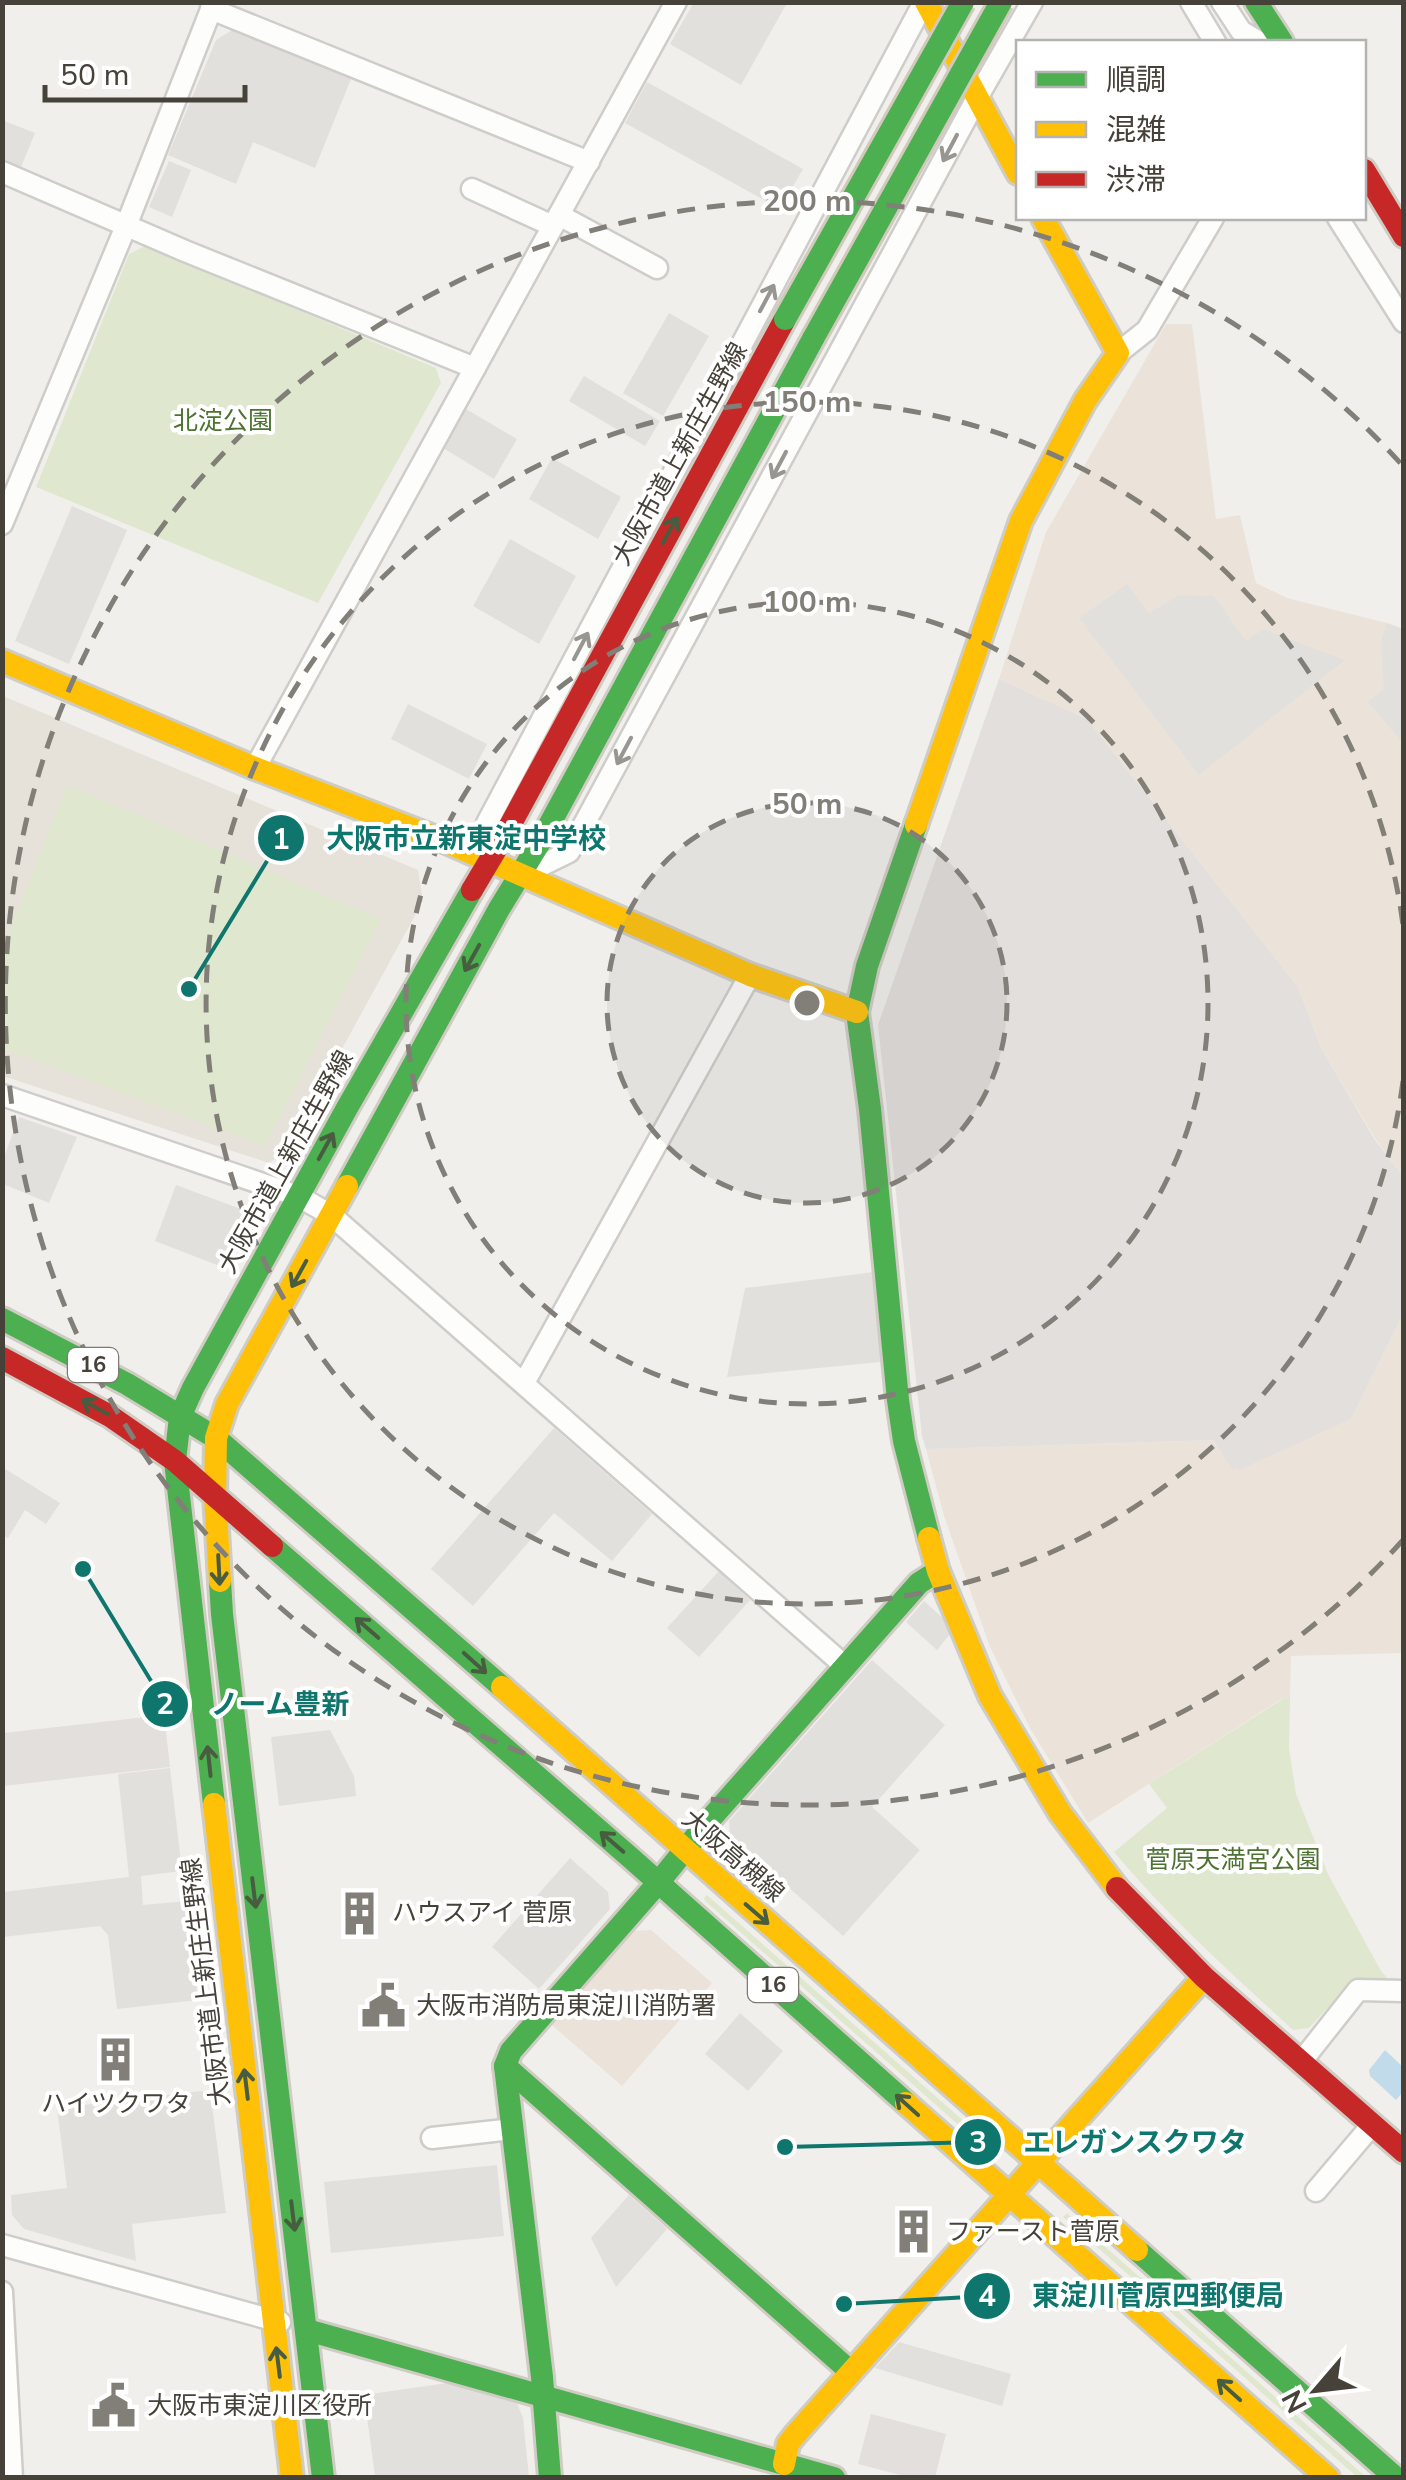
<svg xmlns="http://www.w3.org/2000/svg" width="1406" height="2480" font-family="'Nunito Sans','Noto Sans JP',sans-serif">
  <rect width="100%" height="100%" fill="#f1efec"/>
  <g fill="#ebe3da">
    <path d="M1166 324H1192L1216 519 1240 515 1256 583 1287 598 1387 623 1403 629V1176L1376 1140 1321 1048 1298 987 1087 719 999 679 1046 532Z"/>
    <path d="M1403 1314V1653L1291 1656 1290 1699 1283 1698 1088 1823 1031 1730 990 1647 944 1516 926 1449 1215 1440 1232 1470 1351 1419Z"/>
    <path d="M651 1930 712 1983 622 2086 552 2025 633 1931Z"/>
  </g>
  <g fill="#e2dfdc">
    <path d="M999 679 1087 719 1298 987 1321 1048 1375 1140 1403 1176V1314L1351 1419 1239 1470 1237 1468 1232 1470 1214 1440 926 1449 922 1436 878 1025Z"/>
    <path d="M164 1715 170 1767 3 1786V1733Z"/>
    <path d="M871 2414 946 2434 935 2477H908L858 2464Z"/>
  </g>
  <path fill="#e7e2d9" d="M3 696 418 870 423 901 285 1153 269 1163 3 1076Z"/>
  <g fill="#dfe8cf">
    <path d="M145 246 436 368 441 383 318 603 36 487 129 254Z"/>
    <path d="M67 785 381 919 265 1146 3 1048V950Z"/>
    <path d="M1284 1698 1290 1699 1289 1748 1296 1794 1328 1874 1381 1971 1391 1982 1355 1978 1309 2028 1293 2030C1231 1973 1168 1917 1114 1852L1167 1808 1149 1784Z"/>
    <path d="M707 1895 983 2138 979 2143 705 1901 704 1898Z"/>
    <path d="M1067 2213 1366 2477H1357L1063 2217Z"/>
  </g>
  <g fill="#e2e0dd">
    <path d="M694 2 787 3 741 85 670 44Z"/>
    <path d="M234 29 351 79 315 168 253 142 236 184 168 155 216 40Z"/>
    <path d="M647 82 803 169 780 209 625 123Z"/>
    <path d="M2 120 35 133 21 167 3 160Z"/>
    <path d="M169 161 191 170 172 217 149 207Z"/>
    <path d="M669 313 709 336 663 416 623 393Z"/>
    <path d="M584 376 660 421 645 446 569 401Z"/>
    <path d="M466 409 517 439 494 479 443 448Z"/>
    <path d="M552 458 621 497 598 539 529 499Z"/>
    <path d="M72 506 127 530 69 664 15 641Z"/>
    <path d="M510 539 576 576 539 644 473 606Z"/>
    <path d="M1127 584 1149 613 1179 595 1214 596 1246 641 1263 629 1345 660 1199 775 1079 618Z"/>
    <path d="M1387 623 1403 629V743L1368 702 1384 689 1381 641Z"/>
    <path d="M408 704 487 744 469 779 391 739Z"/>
    <path d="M19 1117 77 1137 49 1203 3 1184V1160Z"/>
    <path d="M176 1185 249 1212 217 1265 155 1241Z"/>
    <path d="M874 1272 881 1362 727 1377 745 1288Z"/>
    <path d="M554 1428 652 1514 612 1561 554 1513 473 1606 431 1569Z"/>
    <path d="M2 1467 60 1503 46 1524 25 1510 8 1538 3 1535Z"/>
    <path d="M719 1571 750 1600 699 1657 667 1628Z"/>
    <path d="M924 1601 946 1621 950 1634 937 1650 906 1622Z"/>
    <path d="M872 1660 945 1725 872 1807 920 1850 843 1936 730 1835 729 1821Z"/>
    <path d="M330 1730 354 1776 356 1796 279 1806 271 1737Z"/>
    <path d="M170 1768 182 1871 141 1876 143 1905 187 1901 198 2000 117 2009 108 1935 100 1926 3 1937V1892L129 1877 118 1774Z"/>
    <path d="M570 1858 608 1892 610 1909 539 1989 492 1947Z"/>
    <path d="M740 2013 783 2051 748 2091 705 2054Z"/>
    <path d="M210 2090 226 2213 132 2224 136 2261 24 2229 12 2215 11 2195 67 2188 57 2108Z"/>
    <path d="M497 2165 504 2236 331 2253 324 2182Z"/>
    <path d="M629 2195 667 2229 616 2287 591 2238Z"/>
    <path d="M899 2342 1011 2374 1002 2406 875 2368Z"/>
    <path d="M447 2383 517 2403 523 2418 529 2477H367L375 2476 364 2395Z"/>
  </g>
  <path fill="#c2dbea" d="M1385 2050 1403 2067V2092L1396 2100 1370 2076 1369 2070Z"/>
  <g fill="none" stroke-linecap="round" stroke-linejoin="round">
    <defs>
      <g id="street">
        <path d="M1191 2 1215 42"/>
        <path d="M1222 2 1241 31 1259 42"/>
        <path d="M211 9 589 162"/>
        <path d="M2 172 185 251 475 368"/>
        <path d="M472 189 553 226"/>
        <path d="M559 215 657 268"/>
        <path d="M1338 218 1404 322"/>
        <path d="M1118 353 1147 330 1213 218"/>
        <path d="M2 524 126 226 214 2"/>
        <path d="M255 768 676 2"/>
        <path d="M489 858 487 823 924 2"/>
        <path d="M524 874 569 852 977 98 1032 2"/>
        <path d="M2 1095 298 1196 331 1215 845 1666"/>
        <path d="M524 1383 750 975"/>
        <path d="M1301 2062 1358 1990 1404 1991"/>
        <path d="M432 2138 512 2129"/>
        <path d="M1316 2191 1372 2125"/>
        <path d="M2 2245 280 2322"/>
        <path d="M2 2292 12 2478"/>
      </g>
      <g id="fast">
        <path d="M1256 2 1282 42"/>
        <path d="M916 825 867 966 857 1012 870 1109 898 1400 904 1441 929 1538"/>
        <path d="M347 1186 499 909 540 842 814 337"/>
        <path d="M2 1319 127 1384 216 1438 502 1687"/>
        <path d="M272 1546 632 1859 906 2103"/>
        <path d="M220 1581 222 1614 323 2478"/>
        <path d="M214 1804 175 1461 180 1417 193 1388 347 1108 472 890"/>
        <path d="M505 2066 851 2372"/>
        <path d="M1137 2250 1396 2478"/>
        <path d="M307 2330 834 2478"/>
        <path d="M550 2478 542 2377 505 2066 511 2051 658 1883 705 1825 919 1583 938 1571"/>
      </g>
      <g id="slow">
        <path d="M926 2 1018 173"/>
        <path d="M2 661 255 768 444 841 750 975 857 1012"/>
        <path d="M916 825 1021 521 1085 401 1118 353 1043 218"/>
        <path d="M929 1538 938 1571 990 1696 1060 1813 1117 1888"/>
        <path d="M220 1581 215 1495 216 1438 227 1404 347 1186"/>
        <path d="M502 1687 1137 2250"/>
        <path d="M214 1804 292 2478"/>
        <path d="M906 2103 1328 2478"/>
        <path d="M784 2464 788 2444 795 2435 1204 1977"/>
      </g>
      <g id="jam">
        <path d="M1364 170 1404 236"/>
        <path d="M472 890 507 831 785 319"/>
        <path d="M2 1358 110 1416 175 1461 272 1546"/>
        <path d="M1117 1888 1204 1977 1404 2152"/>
      </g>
    </defs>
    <use href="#street" stroke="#cfcdca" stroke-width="25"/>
    <use href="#fast" stroke="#cfccc4" stroke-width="28"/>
    <use href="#slow" stroke="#cfccc4" stroke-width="28"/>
    <use href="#jam" stroke="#cfccc4" stroke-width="28"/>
    <use href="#street" stroke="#fdfdfc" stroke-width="20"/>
    <use href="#fast" stroke="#4caf50" stroke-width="22"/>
    <use href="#slow" stroke="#ffc107" stroke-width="22"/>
    <use href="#jam" stroke="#c62828" stroke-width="22"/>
    <defs>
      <g id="fast-bridge">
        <path d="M785 319 963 2"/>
        <path d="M814 337 1001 2"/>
      </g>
    </defs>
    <use href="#fast-bridge" stroke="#d1cabc" stroke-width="28" stroke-linecap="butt"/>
    <use href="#fast-bridge" stroke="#4caf50" stroke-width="22"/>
  </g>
  <defs><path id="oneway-shaft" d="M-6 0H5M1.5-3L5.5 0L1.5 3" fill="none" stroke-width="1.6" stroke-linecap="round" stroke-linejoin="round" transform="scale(2.5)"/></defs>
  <g stroke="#989691">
    <use href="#oneway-shaft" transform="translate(950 148) rotate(118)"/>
    <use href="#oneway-shaft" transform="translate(767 298) rotate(-62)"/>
    <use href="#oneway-shaft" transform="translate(779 465) rotate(118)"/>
    <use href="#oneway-shaft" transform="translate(581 646) rotate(-62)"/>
    <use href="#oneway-shaft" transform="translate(624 751) rotate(118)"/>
  </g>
  <g stroke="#485c3f">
    <use href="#oneway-shaft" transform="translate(670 530) rotate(-61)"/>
    <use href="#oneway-shaft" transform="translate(472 958) rotate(119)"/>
    <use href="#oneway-shaft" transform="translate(326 1146) rotate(-61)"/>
    <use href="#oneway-shaft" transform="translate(299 1274) rotate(119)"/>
    <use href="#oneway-shaft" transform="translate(95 1407) rotate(-151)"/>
    <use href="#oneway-shaft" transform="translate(219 1570) rotate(87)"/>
    <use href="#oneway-shaft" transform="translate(367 1628) rotate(-139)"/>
    <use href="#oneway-shaft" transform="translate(475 1663) rotate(42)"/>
    <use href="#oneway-shaft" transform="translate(209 1761) rotate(-96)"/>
    <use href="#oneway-shaft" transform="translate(612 1842) rotate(-139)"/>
    <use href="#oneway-shaft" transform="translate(254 1893) rotate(83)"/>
    <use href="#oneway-shaft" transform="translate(757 1914) rotate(41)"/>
    <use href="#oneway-shaft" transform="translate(246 2084) rotate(-97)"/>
    <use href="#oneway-shaft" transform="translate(907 2105) rotate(-138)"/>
    <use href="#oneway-shaft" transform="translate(293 2216) rotate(83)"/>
    <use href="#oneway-shaft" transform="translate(278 2362) rotate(-97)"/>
    <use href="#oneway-shaft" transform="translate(1229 2390) rotate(-138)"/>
  </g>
  <circle cx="807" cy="1003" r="200" fill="#827e78" fill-opacity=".12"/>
  <g fill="none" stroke="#827e78" stroke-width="5" stroke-dasharray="18 12">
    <circle cx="807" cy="1003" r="200"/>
    <circle cx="807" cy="1003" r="401"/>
    <path d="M1403 1081A601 601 0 1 1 1403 925"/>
    <path d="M1403 1540A802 802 0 1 1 1403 466"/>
  </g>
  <defs>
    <symbol id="building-bare" viewBox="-9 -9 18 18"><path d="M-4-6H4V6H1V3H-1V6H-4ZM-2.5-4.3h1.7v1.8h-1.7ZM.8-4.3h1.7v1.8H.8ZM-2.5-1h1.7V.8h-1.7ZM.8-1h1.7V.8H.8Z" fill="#827e78" stroke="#fff" stroke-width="2.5" paint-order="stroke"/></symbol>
    <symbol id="civic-bare" viewBox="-9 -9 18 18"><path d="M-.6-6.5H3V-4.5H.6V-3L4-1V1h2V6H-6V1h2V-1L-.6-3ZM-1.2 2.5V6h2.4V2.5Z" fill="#827e78" stroke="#fff" stroke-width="2.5" paint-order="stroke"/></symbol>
  </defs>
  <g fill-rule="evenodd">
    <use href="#building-bare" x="328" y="1882" width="63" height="63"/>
    <use href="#civic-bare" x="352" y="1974" width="63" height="63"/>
    <use href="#building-bare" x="84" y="2028" width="63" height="63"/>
    <use href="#building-bare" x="882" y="2200" width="63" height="63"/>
    <use href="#civic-bare" x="82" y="2374" width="63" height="63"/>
  </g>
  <g text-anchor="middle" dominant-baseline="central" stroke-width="8" stroke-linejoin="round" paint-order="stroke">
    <g fill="#fff" stroke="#7e7a74" stroke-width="2.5">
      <rect x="68" y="1348" width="50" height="34" rx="8"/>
      <rect x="748" y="1968" width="50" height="34" rx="8"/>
    </g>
    <g font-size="22" font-weight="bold" fill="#464139">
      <text x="93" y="1365">16</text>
      <text x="773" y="1985">16</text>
    </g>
    <g font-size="25" fill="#4d7232" stroke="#fff">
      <text x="223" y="421">北淀公園</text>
      <text x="1233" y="1860">菅原天満宮公園</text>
    </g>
    <g font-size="25" fill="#464139" stroke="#fff">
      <text transform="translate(680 454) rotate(-61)">大阪市道上新庄生野線</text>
      <text transform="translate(286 1162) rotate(-61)">大阪市道上新庄生野線</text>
      <text transform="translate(733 1856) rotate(41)">大阪高槻線</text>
      <text transform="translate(206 1982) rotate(-97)">大阪市道上新庄生野線</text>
    </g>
    <g font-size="25" fill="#464139" stroke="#fff" text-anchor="start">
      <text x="392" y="1913">ハウスアイ 菅原</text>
      <text x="416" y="2006">大阪市消防局東淀川消防署</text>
      <text x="116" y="2104" text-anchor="middle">ハイツクワタ</text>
      <text x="946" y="2232">ファースト菅原</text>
      <text x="147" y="2406">大阪市東淀川区役所</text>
    </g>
  </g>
  <circle cx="807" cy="1003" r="15" fill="#827e78" stroke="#fff" stroke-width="5"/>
  <g font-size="30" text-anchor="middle" font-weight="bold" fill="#827e78" stroke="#fff" stroke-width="8" stroke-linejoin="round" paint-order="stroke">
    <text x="807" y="211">200 m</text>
    <text x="807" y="412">150 m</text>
    <text x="807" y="612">100 m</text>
    <text x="807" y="814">50 m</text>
  </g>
  <path fill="none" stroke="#0f766e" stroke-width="4" d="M189 989L281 838M83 1569L165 1704M785 2147L978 2142M844 2304L987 2296"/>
  <g fill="#0f766e" stroke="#fff" stroke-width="4">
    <circle cx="189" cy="989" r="10"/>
    <circle cx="83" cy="1569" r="10"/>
    <circle cx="785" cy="2147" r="10"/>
    <circle cx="844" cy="2304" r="10"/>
    <circle cx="281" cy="838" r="25"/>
    <circle cx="165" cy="1704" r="25"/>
    <circle cx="978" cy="2142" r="25"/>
    <circle cx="987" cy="2296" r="25"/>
  </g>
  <g font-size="30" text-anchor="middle" font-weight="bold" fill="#fff">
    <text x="281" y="849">1</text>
    <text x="165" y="1714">2</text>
    <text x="978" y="2152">3</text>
    <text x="987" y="2306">4</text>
  </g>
  <g font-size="28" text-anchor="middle" font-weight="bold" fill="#0f766e" stroke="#fff" stroke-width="8" stroke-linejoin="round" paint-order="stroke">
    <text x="466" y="848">大阪市立新東淀中学校</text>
    <text x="280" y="1714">ノーム豊新</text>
    <text x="1135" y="2152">エレガンスクワタ</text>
    <text x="1158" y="2305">東淀川菅原四郵便局</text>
  </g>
  <rect width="1406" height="2480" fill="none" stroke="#464139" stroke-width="10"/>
  <rect x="1016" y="40" width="350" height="180" fill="#ffffff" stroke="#b5b3b0" stroke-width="2.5"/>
  <rect x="1036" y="72" width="50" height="15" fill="#4caf50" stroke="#b5b3b0" stroke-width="2.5"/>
  <text x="1106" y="90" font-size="30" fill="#464139">順調</text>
  <rect x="1036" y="122" width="50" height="15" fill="#ffc107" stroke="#b5b3b0" stroke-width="2.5"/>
  <text x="1106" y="140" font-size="30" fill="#464139">混雑</text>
  <rect x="1036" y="172" width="50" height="15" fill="#c62828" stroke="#b5b3b0" stroke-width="2.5"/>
  <text x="1106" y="190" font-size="30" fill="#464139">渋滞</text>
  <g transform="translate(1316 2390) rotate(242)" stroke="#ffffff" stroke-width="8" paint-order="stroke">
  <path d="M0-8L18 38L0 25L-18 38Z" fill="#464139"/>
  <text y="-15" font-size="28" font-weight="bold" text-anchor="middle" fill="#464139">N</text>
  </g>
  <path d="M45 85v15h200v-15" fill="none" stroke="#464139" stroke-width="5"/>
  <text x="60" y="85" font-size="30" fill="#464139" stroke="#ffffff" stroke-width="8" paint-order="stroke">50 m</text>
</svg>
